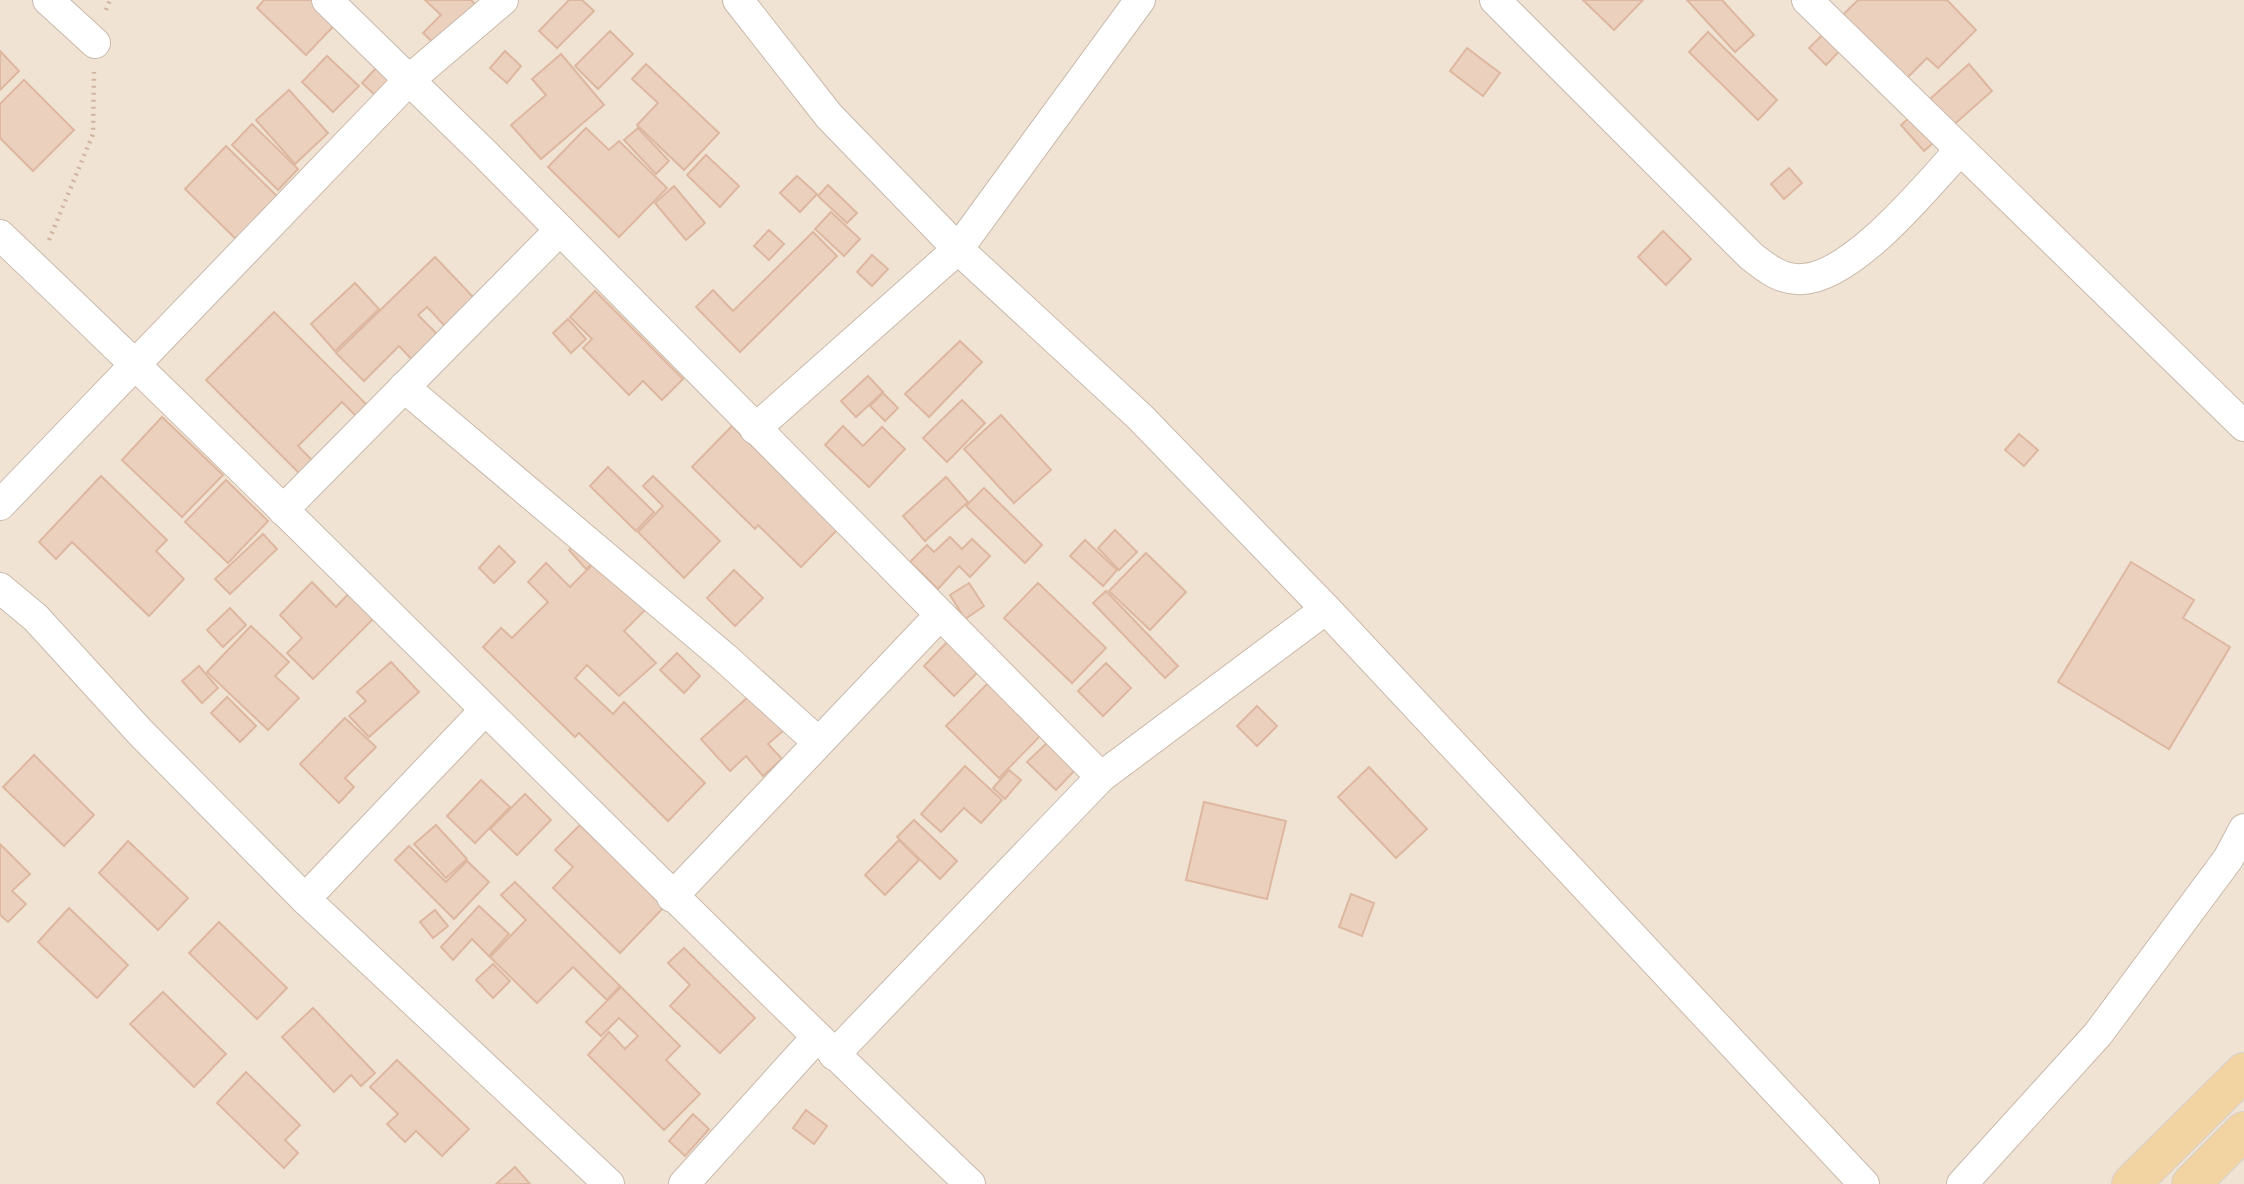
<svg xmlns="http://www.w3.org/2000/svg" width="2244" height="1184" font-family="Jost,sans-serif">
  <rect width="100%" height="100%" fill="#faf1e4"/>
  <rect fill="#f1e3d3" x="0" y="0" width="2244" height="1184"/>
  <g fill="#ecd0be" stroke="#ddb7a0" stroke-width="2">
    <path d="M264 0H340L350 9 306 55 257 8Z"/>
    <path d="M425 0H471L480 9 440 49 423 33 441 15Z"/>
    <path d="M569 0H582L594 11 557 48 539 31Z"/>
    <path d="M1583 0H1643L1614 30Z"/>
    <path d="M1687 0H1722L1754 35 1735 52Z"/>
    <path d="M1858 0H1947L1976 30 1938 68 1927 58 1896 89 1849 41 1826 65 1809 48Z"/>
    <path d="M610 31 633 54 598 89 575 66Z"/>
    <path d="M1708 32 1777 100 1758 120 1689 52Z"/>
    <path d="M1467 48 1500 73 1483 96 1450 71Z"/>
    <path d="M0 51 19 71 0 90Z"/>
    <path d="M505 51 521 66 507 83 490 68Z"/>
    <path d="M561 54 604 105 541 159 511 125 546 95 532 79Z"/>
    <path d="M327 56 359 86 333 112 302 82Z"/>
    <path d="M646 64 719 133 684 170 637 125 658 103 632 79Z"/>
    <path d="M1969 64 1992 91 1924 151 1901 125Z"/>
    <path d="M377 67 400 89 385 104 362 83Z"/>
    <path d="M24 80 74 130 33 171 0 138V104Z"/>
    <path d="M289 90 328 133 295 164 256 120Z"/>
    <path d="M252 124 298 169 278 190 232 145Z"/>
    <path d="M586 128 609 150 619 141 667 188 619 237 548 167Z"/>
    <path d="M638 128 669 161 656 174 624 140Z"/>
    <path d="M226 146 287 206 246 249 185 189Z"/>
    <path d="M706 155 739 186 720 207 687 175Z"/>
    <path d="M1789 168 1802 183 1784 199 1771 184Z"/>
    <path d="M797 176 817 194 800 212 780 193Z"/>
    <path d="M828 185 857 213 847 223 818 196Z"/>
    <path d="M674 186 705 223 686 240 655 203Z"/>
    <path d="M831 212 860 239 844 256 815 229Z"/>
    <path d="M769 230 784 244 769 260 754 246Z"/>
    <path d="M1663 231 1691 259 1666 285 1638 257Z"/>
    <path d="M813 232 837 256 740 352 696 307 713 290 733 311Z"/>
    <path d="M872 255 888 269 872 286 857 272Z"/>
    <path d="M435 257 474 298 445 326 427 307 418 315 446 343 420 368 399 346 364 381 336 353Z"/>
    <path d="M355 283 379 309 335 351 311 324Z"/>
    <path d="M595 291 683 379 662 400 643 381 629 395 583 348 592 339 570 317Z"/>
    <path d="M274 312 376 414 365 425 342 402 298 446 322 470 309 483 206 380Z"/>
    <path d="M568 319 586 339 571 353 553 333Z"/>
    <path d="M960 341 982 362 929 417 905 394Z"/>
    <path d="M868 376 883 392 856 417 841 401Z"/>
    <path d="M883 393 898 408 885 421 870 406Z"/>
    <path d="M962 400 985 423 947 462 923 438Z"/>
    <path d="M1001 415 1051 470 1014 503 964 449Z"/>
    <path d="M162 417 223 475 182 517 122 460Z"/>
    <path d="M732 426 838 529 801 567 758 525 755 529 692 467Z"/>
    <path d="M843 426 863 446 882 427 905 449 869 487 825 445Z"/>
    <path d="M2019 434 2038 450 2024 466 2005 450Z"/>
    <path d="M608 467 654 512 636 531 590 486Z"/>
    <path d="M101 476 167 540 156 551 184 579 149 616 72 542 56 559 39 542Z"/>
    <path d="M653 476 720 541 684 578 638 532 663 506 643 486Z"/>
    <path d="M946 477 968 502 925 541 903 516Z"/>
    <path d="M226 480 268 521 228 563 185 522Z"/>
    <path d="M984 488 1042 545 1025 563 966 506Z"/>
    <path d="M1115 530 1137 552 1119 570 1098 548Z"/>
    <path d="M263 534 277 549 230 594 215 579Z"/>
    <path d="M583 535 602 555 586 569 569 550Z"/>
    <path d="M950 537 962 549 972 539 990 556 970 577 959 566 938 589 910 562 927 545 934 552Z"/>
    <path d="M1085 540 1117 570 1103 586 1070 556Z"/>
    <path d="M499 546 515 562 494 583 479 568Z"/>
    <path d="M1146 553 1186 592 1150 630 1109 591Z"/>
    <path d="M600 557 650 605 624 631 656 663 619 696 587 665 575 678 613 714 624 702 705 783 668 821 579 733 575 737 483 647 501 628 512 638 548 602 528 582 546 563 570 587Z"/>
    <path d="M2131 562 2194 600 2183 618 2230 647 2169 749 2058 682Z"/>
    <path d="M734 570 763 598 735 626 707 598Z"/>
    <path d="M312 582 336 607 354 588 379 613 313 679 287 653 302 638 280 615Z"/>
    <path d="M969 583 984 606 965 619 950 595Z"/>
    <path d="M1038 583 1106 648 1072 683 1004 618Z"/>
    <path d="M1106 591 1178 666 1165 678 1093 603Z"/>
    <path d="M230 608 246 625 223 647 207 630Z"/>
    <path d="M251 626 289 662 275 676 299 698 268 730 207 672Z"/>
    <path d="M950 639 980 670 954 696 924 666Z"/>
    <path d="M677 653 700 676 684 693 660 670Z"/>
    <path d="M391 662 419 692 369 737 349 716 366 701 357 692Z"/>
    <path d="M1106 663 1131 688 1103 716 1078 691Z"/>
    <path d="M199 666 218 688 202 703 182 681Z"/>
    <path d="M989 682 1042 734 999 778 946 726Z"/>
    <path d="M227 697 256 726 240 742 211 713Z"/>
    <path d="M748 697 763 713 775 703 792 723 768 744 782 759 763 776 746 756 730 771 701 739Z"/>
    <path d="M1257 706 1277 726 1257 746 1237 726Z"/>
    <path d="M345 718 376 747 345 778 354 787 339 803 300 764Z"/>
    <path d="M1048 742 1076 769 1056 790 1027 762Z"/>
    <path d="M34 755 94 815 64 846 3 787Z"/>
    <path d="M965 766 1002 800 981 823 964 808 941 832 921 814Z"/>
    <path d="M1369 767 1427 829 1396 858 1338 797Z"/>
    <path d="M1009 770 1021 780 1005 799 993 788Z"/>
    <path d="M481 780 510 807 475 843 447 816Z"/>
    <path d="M525 794 551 820 517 855 490 829Z"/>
    <path d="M1204 802 1286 821 1267 899 1186 880Z"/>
    <path d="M914 820 957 861 940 879 897 837Z"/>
    <path d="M436 825 467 859 446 878 414 844Z"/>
    <path d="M580 825 665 906 620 953 553 888 573 867 555 850Z"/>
    <path d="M899 840 919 860 885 895 865 875Z"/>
    <path d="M128 841 188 898 158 930 99 873Z"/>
    <path d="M0 844 30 874 12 891 26 904 8 922 0 915Z"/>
    <path d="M409 846 446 882 467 861 489 882 454 919 395 860Z"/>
    <path d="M515 882 620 986 607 1000 573 967 537 1003 490 957 526 920 501 895Z"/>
    <path d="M1351 894 1374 903 1362 936 1339 927Z"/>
    <path d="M479 906 509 934 489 956 472 939 453 960 441 947Z"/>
    <path d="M69 908 128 965 97 998 38 942Z"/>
    <path d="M435 910 448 926 433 938 420 922Z"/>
    <path d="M219 922 287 988 257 1019 189 953Z"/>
    <path d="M684 948 755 1018 720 1053 670 1006 690 985 668 963Z"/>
    <path d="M493 964 510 981 493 998 476 980Z"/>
    <path d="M621 987 680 1046 666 1060 700 1094 664 1130 588 1055 609 1032 625 1049 638 1036 619 1018 601 1036 586 1022Z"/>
    <path d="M163 992 226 1054 194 1087 130 1024Z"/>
    <path d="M313 1008 375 1073 361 1086 351 1075 334 1092 282 1037Z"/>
    <path d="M397 1060 469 1129 442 1156 416 1131 405 1142 387 1124 398 1114 370 1087Z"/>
    <path d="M246 1072 300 1125 285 1140 298 1153 284 1168 217 1103Z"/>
    <path d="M806 1110 827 1126 814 1144 793 1128Z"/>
    <path d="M693 1114 709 1129 685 1156 669 1141Z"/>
    <path d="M515 1167 530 1184H496Z"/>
  </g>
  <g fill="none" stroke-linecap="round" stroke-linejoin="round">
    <defs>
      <g id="street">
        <path d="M48 0 95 43"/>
        <path d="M327 0 485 154 1101 777"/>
        <path d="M738 0 829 116 958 249 1140 417 1326 609 1864 1184"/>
        <path d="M1495 0 1751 256C1766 268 1782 281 1803 279 1854 276 1926 187 1959 151"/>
        <path d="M1807 0 2244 426"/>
        <path d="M0 235C328 547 643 872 970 1184"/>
        <path d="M404 387 725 658 818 742"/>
        <path d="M755 429 958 249 1140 0"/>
        <path d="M0 505 409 80 503 0"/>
        <path d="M283 510 560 230"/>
        <path d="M0 588 36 618 140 732 305 899 609 1184"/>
        <path d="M672 897 939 616"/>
        <path d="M305 899 485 710"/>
        <path d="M834 1055 1101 777 1326 609"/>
        <path d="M684 1184 816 1038"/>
        <path d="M1962 1184 2098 1034 2228 859 2244 829"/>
      </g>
      <g id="primary">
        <path d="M2131 1184 2244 1072"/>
        <path d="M2191 1184 2244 1131"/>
      </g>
    </defs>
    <use href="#street" stroke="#c9b9ab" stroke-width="32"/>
    <use href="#primary" stroke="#d7d1cd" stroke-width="40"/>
    <g stroke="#d1b4a2" stroke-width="4.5" stroke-dasharray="2 5" stroke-linecap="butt">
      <path d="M106 10 110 0"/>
      <path d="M49 240 93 134 94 72"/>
    </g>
    <use href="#street" stroke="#fff" stroke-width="30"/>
    <use href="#primary" stroke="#f2d4a2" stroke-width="38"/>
  </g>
</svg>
